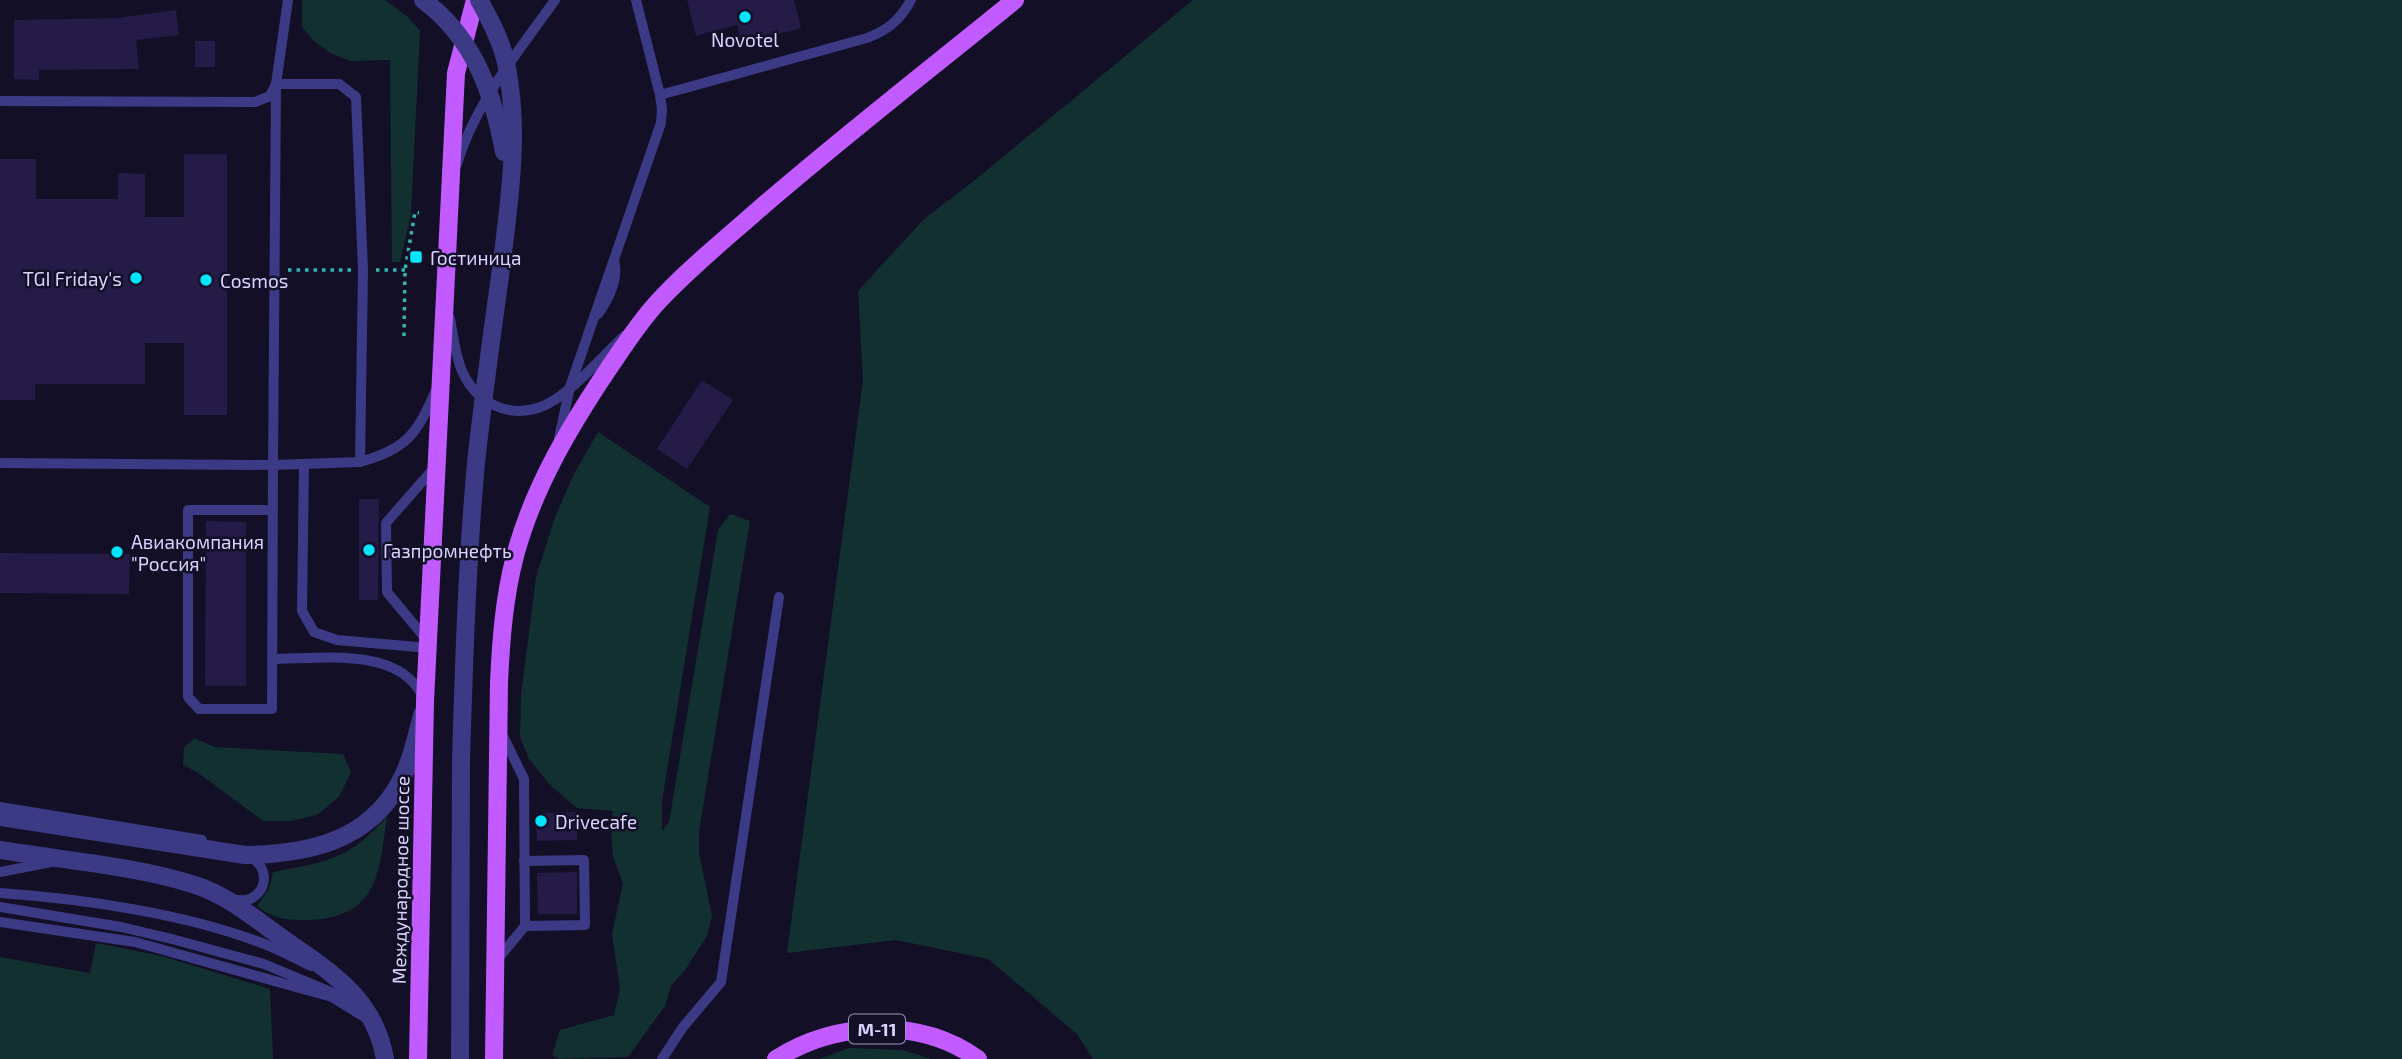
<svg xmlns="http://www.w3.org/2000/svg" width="2402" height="1059" font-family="'Exo 2',sans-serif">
  <rect width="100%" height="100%" fill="#130f26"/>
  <g fill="#12302f">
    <path d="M302 0H385L408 17 420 31 411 214 400 262H392L390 60 351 61 332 54 315 42 302 27Z"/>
    <path d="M1193 0H2402V1059H1093L1077 1034 988 959 896 940 787 953 863 380 858 291 924 219 975 180Z"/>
    <path d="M598 432 710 507 662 801V831L669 822 718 530 730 514 750 521 699 832V853L712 916 707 936 685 970 671 986 665 1006 628 1057 559 1059 552 1055 560 1030 614 1015 620 989 612 934 623 883 613 857 611 828 613 811 577 808 550 785 529 759 520 737 521 695 536 577 555 517 574 474Z"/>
    <path d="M194 738 215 747 343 754 351 772 339 797 317 815 291 821H263L197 772 183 765 184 748Z"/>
    <path d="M387 816C379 874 378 917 309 920 288 920 274 920 257 906L269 889 273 872C325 862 350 860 387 816Z"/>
    <path d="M96 943 162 956 270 989 273 1059H0V957L90 973Z"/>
    <path d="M849 1048 903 1050 931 1059H819Z"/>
  </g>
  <g fill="#241b47">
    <path d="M687 0H794L801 28 742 44 737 25 696 36Z"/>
    <path d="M176 10 179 35 136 40 139 69 39 70V80L14 79V20L117 18Z"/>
    <rect x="195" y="41" width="20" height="26"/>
    <path d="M184 154H227V415H184V343H145V384H35V400H0V159H36V199H118V173L145 174V217H184Z"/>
    <path d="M702 380 733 400 687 469 657 449Z"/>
    <path d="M359 499H379L378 600H359Z"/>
    <path d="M206 521 246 522V686H205Z"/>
    <path d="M0 553 130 554 129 594 0 593Z"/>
    <path d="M576 812 577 840 537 841 536 813Z"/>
    <path d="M577 872V914H538L537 873Z"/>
  </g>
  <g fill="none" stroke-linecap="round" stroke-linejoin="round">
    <g stroke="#2fb8b0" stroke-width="3.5" stroke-dasharray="3.5 5" stroke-linecap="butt">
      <path d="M288 270H351"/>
      <path d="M376 270H405"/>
      <path d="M404 336 405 270 415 212 419 213"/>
    </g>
    <g stroke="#3d3a85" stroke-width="10">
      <path d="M660 95 867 38C888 30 900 20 911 0"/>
      <path d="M0 101 255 102 270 96 276 84 288 0"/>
      <path d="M457 164C475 103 519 51 555 0"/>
      <path d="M598 314C609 299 619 278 614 260"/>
      <path d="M450 318C453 335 455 354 462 371 479 409 520 423 556 399 581 382 602 357 624 336"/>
      <path d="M559 438 570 387 661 123 662 109 660 95 636 0"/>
      <path d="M360 462C407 449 417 434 436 390"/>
      <path d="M0 463 273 465 276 84H339L356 97 363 270 360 462 273 465 272 709H199L188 697V510H273"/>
      <path d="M304 464 302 611 314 632 337 640 429 648"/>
      <path d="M426 639 387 592 386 523 435 467"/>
      <path d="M272 659C319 659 397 646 422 695"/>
      <path d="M0 807 202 840"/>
      <path d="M524 861 584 860 585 925 525 926"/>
      <path d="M0 872 51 862"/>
      <path d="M0 893C85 899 188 914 267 945 282 951 296 959 311 966"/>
      <path d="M233 900C238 900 246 901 250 899 270 889 267 865 250 857"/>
      <path d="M0 907 121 927 172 939 264 964 343 997"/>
      <path d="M0 922 135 942 332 997 366 1018"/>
      <path d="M496 961 525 926 524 779 503 736"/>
      <path d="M662 1059 683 1027 721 982 779 597"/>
    </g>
    <path stroke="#3d3a85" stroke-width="18" d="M0 817 245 855C307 854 368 842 400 782 411 762 416 738 422 715"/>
    <g stroke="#3d3a85" stroke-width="18">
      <path d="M0 850C61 860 137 866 195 885 227 895 254 918 281 937 307 956 335 973 356 997 372 1016 381 1035 385 1059"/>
      <path d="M460 1059 461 760"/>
    </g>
    <g stroke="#c25bff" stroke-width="18">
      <path d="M418 1059 425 701 456 73 475 0"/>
      <path d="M494 1059 499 682C501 640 504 598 515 556 533 488 570 426 609 368 624 346 638 324 656 304 687 270 723 241 757 211 841 138 929 70 1015 0"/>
      <path d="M776 1059C836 1021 920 1017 978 1059"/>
    </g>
    <g stroke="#3d3a85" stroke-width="18">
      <path d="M423 0C474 38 493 92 504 152"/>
      <path d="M461 760C464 661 467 562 476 463 483 398 492 334 501 269 509 203 520 134 507 68 503 44 491 21 479 0"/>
    </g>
  </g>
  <g fill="#00e5ff" stroke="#130f26" stroke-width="2.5">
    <circle cx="745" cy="17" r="7"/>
    <rect x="409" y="250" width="14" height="14" rx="3.5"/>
    <circle cx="136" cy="278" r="7"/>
    <circle cx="206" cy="280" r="7"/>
    <circle cx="369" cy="550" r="7"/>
    <circle cx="117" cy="552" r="7"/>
    <circle cx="541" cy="821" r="7"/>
  </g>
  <g text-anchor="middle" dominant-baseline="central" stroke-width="5" stroke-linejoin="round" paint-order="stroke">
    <rect fill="#130f26" stroke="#9e99be" stroke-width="2" x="849" y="1014.5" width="56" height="29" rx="5"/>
    <g font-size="18" font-weight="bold" fill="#d9d4ff">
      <text x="877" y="1029">М-11</text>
    </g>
    <g font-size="19" fill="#d9d4ff" stroke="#130f26" text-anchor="start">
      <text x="745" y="39" text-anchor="middle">Novotel</text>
      <text x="430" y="257">Гостиница</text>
      <text x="122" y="278" text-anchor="end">TGI Friday's</text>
      <text x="220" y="280">Cosmos</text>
      <text x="131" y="541">Авиакомпания<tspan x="131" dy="22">"Россия"</tspan></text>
      <text x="383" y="550">Газпромнефть</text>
      <text x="555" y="821">Drivecafe</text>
    </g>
    <g font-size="19" fill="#d9d4ff" stroke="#130f26">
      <text transform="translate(400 880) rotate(-89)">Международное шоссе</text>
    </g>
  </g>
</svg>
